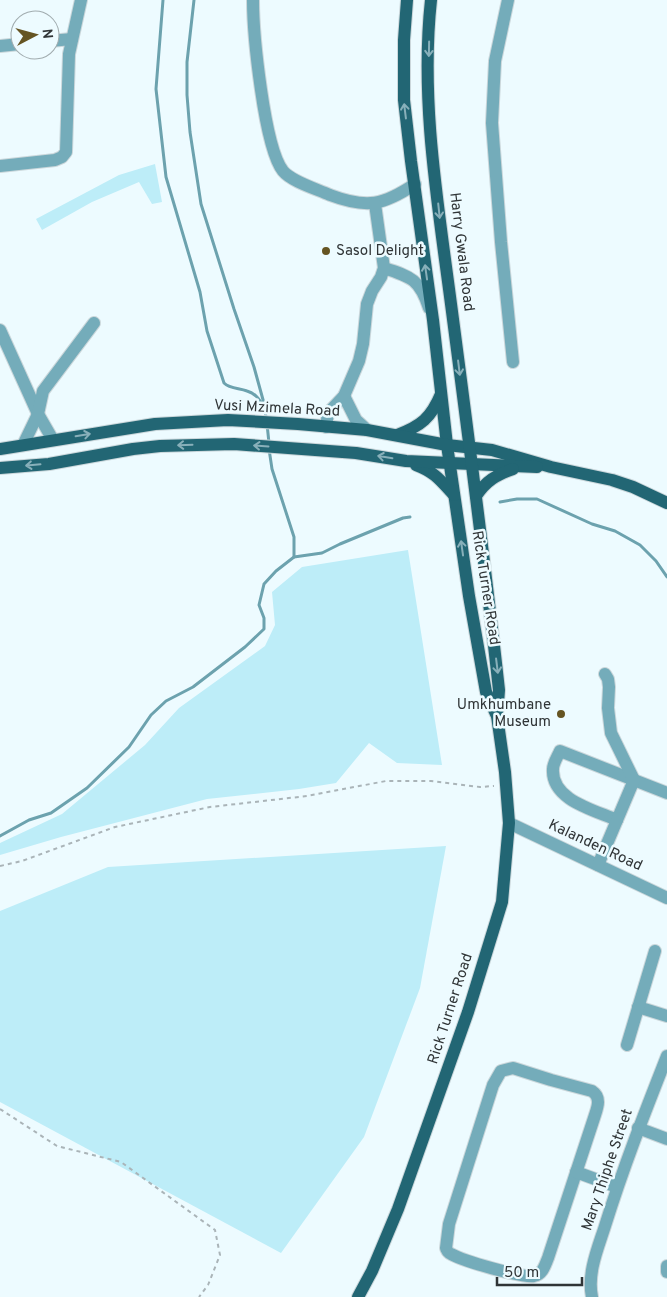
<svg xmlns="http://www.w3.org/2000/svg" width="667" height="1297" font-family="Overpass,sans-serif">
  <rect width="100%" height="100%" fill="#edfbff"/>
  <g fill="#bdedf8">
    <path d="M155 164 162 202 152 204 139 182 92 202 42 230 36 219 119 175Z"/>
    <path d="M408 550 442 765 397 763 369 743 336 783 299 789 207 799 61 837 0 855V843L62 814 145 745 179 708 265 646 275 625 272 592 302 567Z"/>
    <path d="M446 846 420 988 364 1137 281 1253 0 1102V911L108 867Z"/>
  </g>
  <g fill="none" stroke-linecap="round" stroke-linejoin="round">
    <g stroke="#6ca2ae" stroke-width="3">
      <path d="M163 0 156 89 166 177 200 292 207 331 224 383C230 389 239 388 247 391 255 393 259 399 263 405"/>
      <path d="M194 0 187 62V95L190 132 201 204 234 309 254 367 265 407 266 418"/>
      <path d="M267 424 269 443"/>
      <path d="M500 502 517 499H537L592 524 615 531 640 545 656 561 667 577"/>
      <path d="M294 557 322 553 340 544 403 518 410 517"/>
      <path d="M0 836 29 820 51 813 87 788 129 747 151 715 166 701 193 687 245 647 264 629V618L259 605 264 584 276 571 294 557V537L272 469 269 449"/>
    </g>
    <defs>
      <g id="minor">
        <path d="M253 0C253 33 264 147 283 171 292 182 317 189 330 195 367 209 384 205 415 184"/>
        <path d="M508 0 495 61 492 123 501 242 513 362"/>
        <path d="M50 41 72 39"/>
        <path d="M0 46 20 44"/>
        <path d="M0 166 55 160 62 157 66 152 69 54 81 0"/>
        <path d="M384 268C412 277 420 280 429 308"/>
        <path d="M0 330 38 414 53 440"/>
        <path d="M344 396 356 420 367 430"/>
        <path d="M326 427 328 413 344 396 359 361 363 344 367 304 372 291 381 277 384 268 375 204"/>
        <path d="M23 445 38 414 43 391 94 323"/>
        <path d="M617 820C594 810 551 800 553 769 553 763 558 756 560 751L667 793"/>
        <path d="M509 823 667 898"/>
        <path d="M598 865 634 780 611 733 608 708 609 687 608 679 605 674"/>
        <path d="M638 1007 667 1016"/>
        <path d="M627 1045 655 951"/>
        <path d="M513 1068 551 1080 592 1091C601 1097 598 1106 595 1115L548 1258C545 1265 543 1274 534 1276 522 1278 463 1261 451 1254 447 1252 448 1252 446 1248L449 1224 493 1085 501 1071Z"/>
        <path d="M638 1128 667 1139"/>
        <path d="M576 1172 617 1187"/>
        <path d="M667 1266V1272"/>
        <path d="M592 1297C587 1273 598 1248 605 1226 623 1168 645 1112 667 1056"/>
      </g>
      <g id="major">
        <path d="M407 0 404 40V100L411 161 433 320 447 445 469 596 486 692 496 714"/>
        <path d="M397 435C421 426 431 418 441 394"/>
        <path d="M0 449 155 424 228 420 298 424 367 430 447 445 492 450 551 467 612 480 633 487 667 503"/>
        <path d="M416 465C435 472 441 481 454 495"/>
        <path d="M0 468 49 464 133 449 160 446 234 444 356 453 406 461 537 467"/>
        <path d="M476 496C486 481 496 475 513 469"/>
        <path d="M358 1297 372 1271 398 1209 468 1012 502 902 509 823 505 772 497 716 499 690C485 562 468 433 451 304 438 204 420 101 431 0"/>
      </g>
    </defs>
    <use href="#minor" stroke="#cbd7db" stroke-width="14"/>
    <use href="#major" stroke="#cbd7db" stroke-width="14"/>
    <g stroke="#aab4b8" stroke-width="2" stroke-dasharray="4 4" stroke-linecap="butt">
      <path d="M0 866 22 861 115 827 210 807 307 796 386 781H431L480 787 494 786"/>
      <path d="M0 1109 57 1146 121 1162 215 1230 220 1255 208 1285 199 1297"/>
    </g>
    <use href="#minor" stroke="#74acba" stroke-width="12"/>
    <use href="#major" stroke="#226674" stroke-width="12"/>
  </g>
  <defs><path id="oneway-shaft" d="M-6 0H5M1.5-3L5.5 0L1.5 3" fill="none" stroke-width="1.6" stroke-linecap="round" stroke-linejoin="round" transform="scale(1.25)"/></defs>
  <g stroke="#88b0ba">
    <use href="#oneway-shaft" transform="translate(429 49) rotate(91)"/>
    <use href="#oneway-shaft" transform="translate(405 111) rotate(-97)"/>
    <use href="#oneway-shaft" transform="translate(439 211) rotate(84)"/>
    <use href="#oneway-shaft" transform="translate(426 272) rotate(-98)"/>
    <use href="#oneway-shaft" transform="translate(459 368) rotate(83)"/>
    <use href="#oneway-shaft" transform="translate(83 435) rotate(-9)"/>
    <use href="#oneway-shaft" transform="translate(185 445) rotate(178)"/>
    <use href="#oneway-shaft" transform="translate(261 446) rotate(-176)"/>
    <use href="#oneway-shaft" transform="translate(385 457) rotate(-171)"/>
    <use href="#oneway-shaft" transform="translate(33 465) rotate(175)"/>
    <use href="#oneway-shaft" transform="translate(462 548) rotate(-98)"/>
    <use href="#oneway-shaft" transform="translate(497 666) rotate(83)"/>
  </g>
  <g fill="#655422" stroke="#edfbff" stroke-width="2">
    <circle cx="326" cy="251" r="5"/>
    <circle cx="561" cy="714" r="5"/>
  </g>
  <g text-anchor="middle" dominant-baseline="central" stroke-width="5" stroke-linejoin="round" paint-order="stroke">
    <g font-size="15" fill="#303537" stroke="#edfbff" text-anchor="start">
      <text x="336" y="251">Sasol Delight</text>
      <text x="551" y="705" text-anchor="end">Umkhumbane<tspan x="551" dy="17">Museum</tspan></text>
    </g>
    <g font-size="15" fill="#303537" stroke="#edfbff">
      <text transform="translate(461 252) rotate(83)">Harry Gwala Road</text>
      <text transform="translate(277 409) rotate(3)">Vusi Mzimela Road</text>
      <text transform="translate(485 588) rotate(81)">Rick Turner Road</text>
      <text transform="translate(595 846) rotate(25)">Kalanden Road</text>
      <text transform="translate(451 1009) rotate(-72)">Rick Turner Road</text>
      <text transform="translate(608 1170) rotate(-71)">Mary Thiphe Street</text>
    </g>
  </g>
  <g transform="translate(35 35) rotate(84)"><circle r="24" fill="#edfbff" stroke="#a1acaf"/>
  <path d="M0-4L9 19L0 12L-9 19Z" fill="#655422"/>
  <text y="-8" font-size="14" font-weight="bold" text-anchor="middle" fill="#303537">N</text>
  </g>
  <path d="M497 1277v8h85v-8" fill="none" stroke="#303537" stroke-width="2.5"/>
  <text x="504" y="1277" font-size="15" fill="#303537" stroke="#edfbff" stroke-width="4" paint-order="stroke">50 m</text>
</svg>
